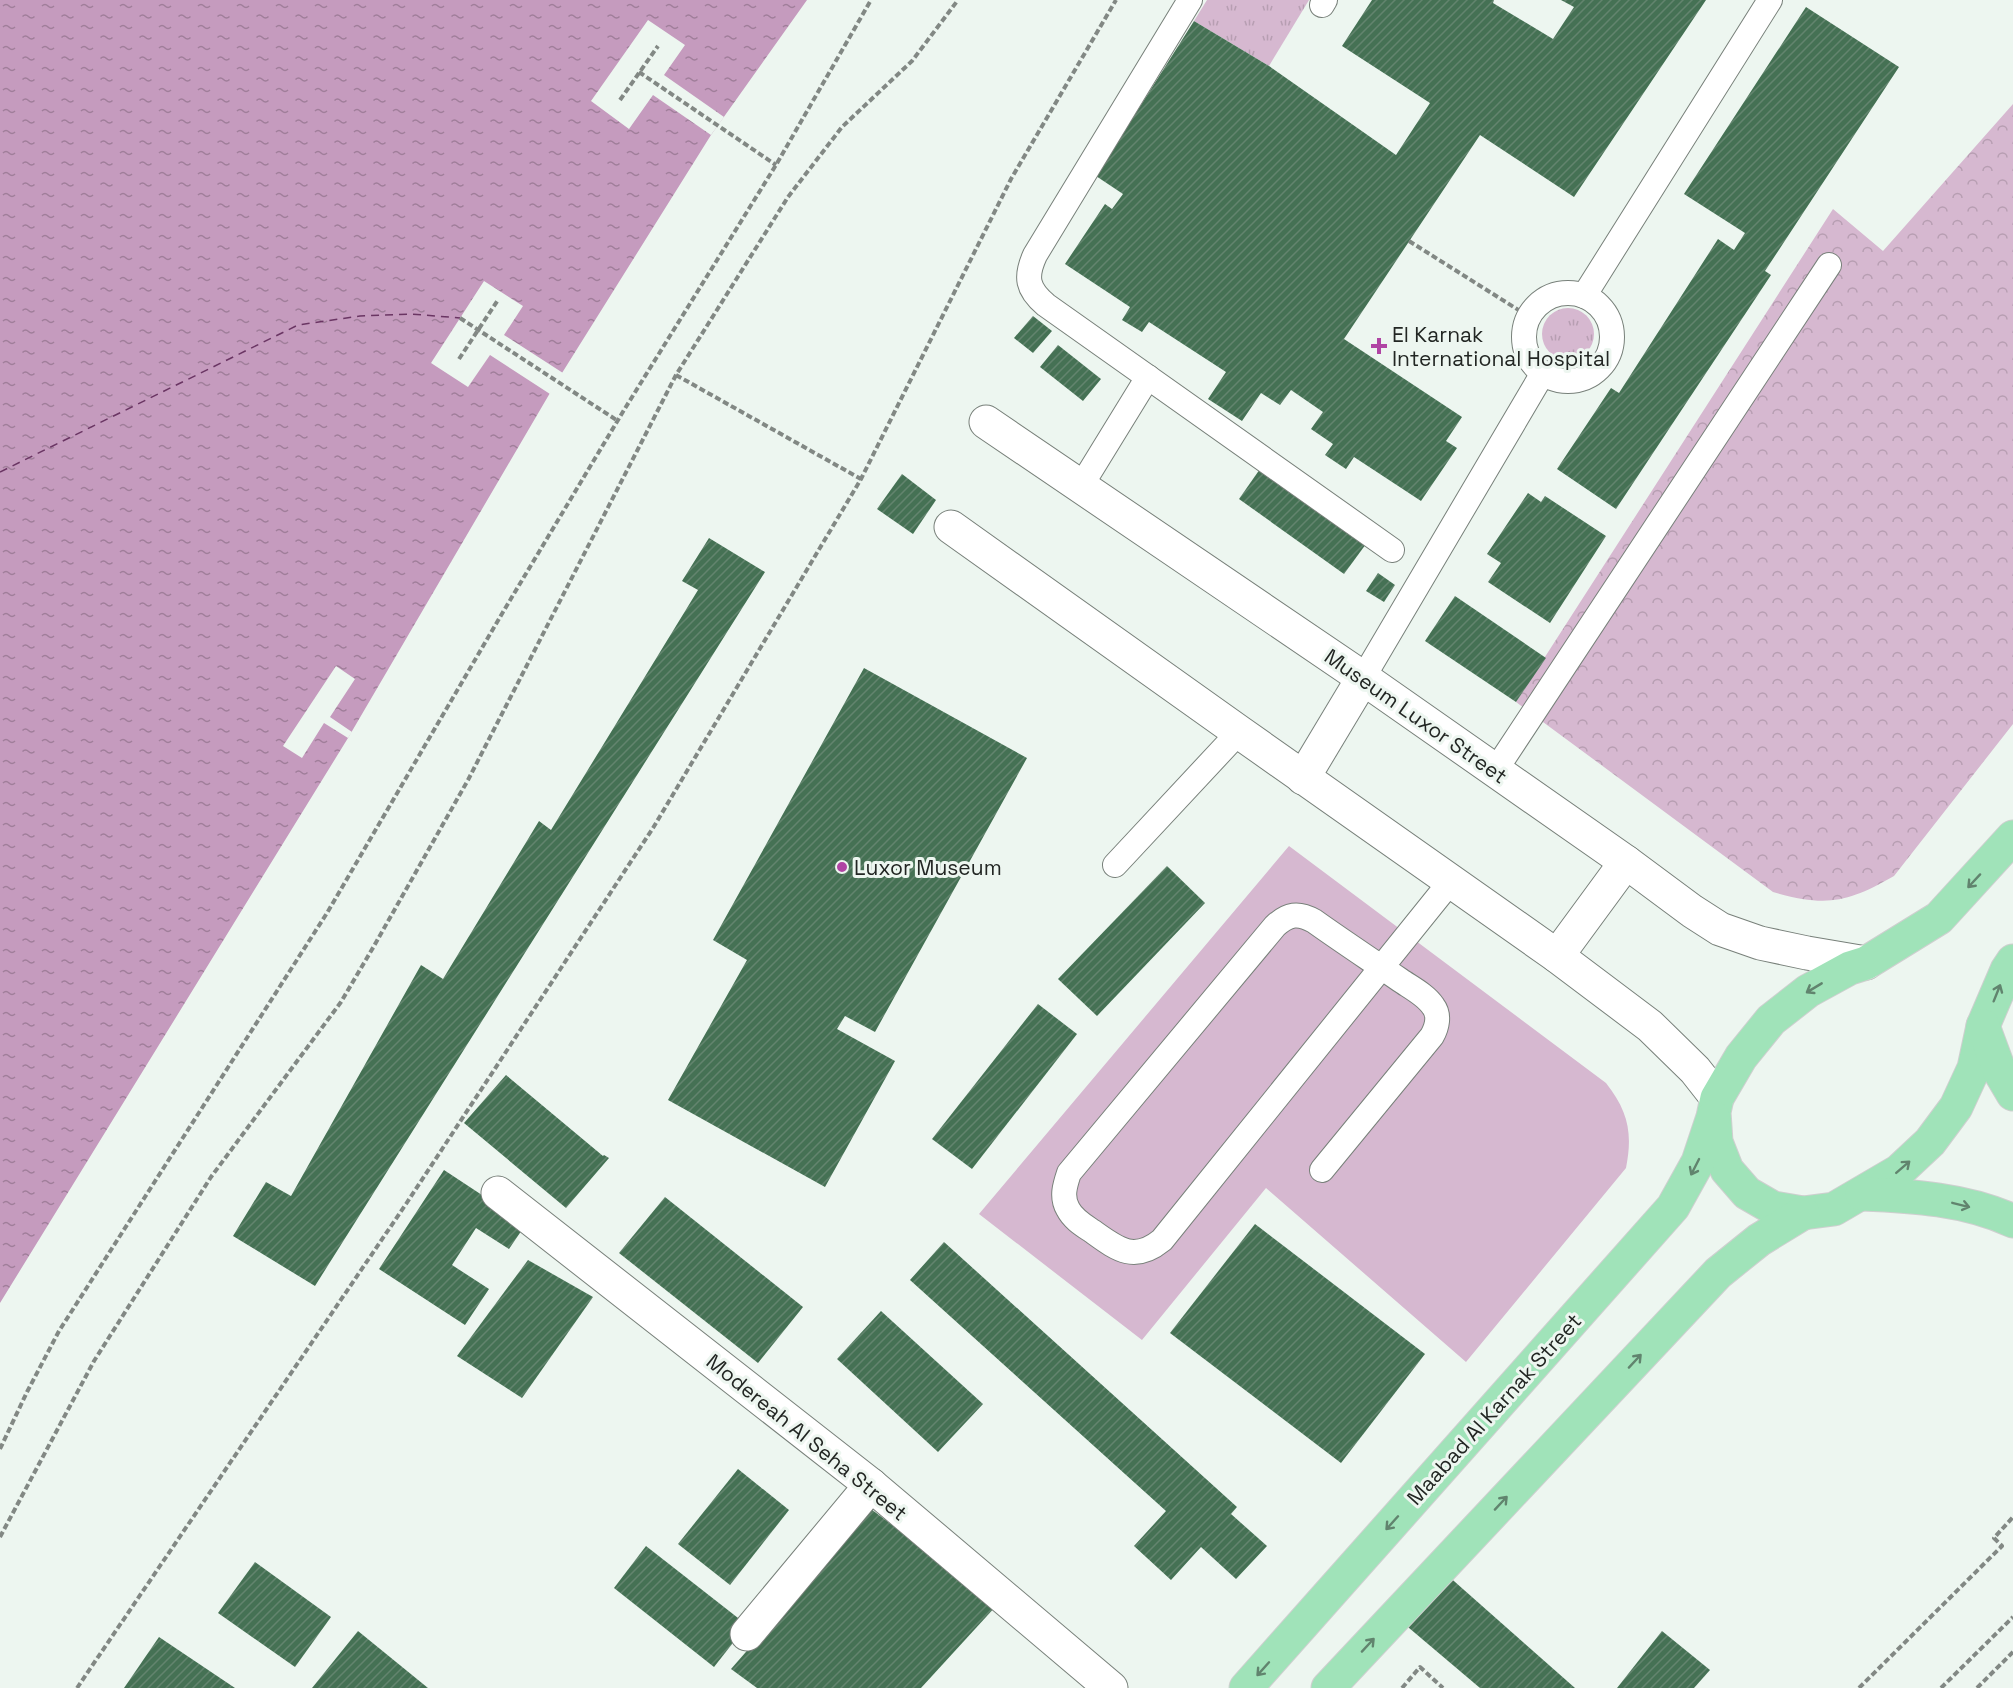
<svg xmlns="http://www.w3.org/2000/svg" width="2013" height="1688" font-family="'Space Grotesk',sans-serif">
  <defs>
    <pattern id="grass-tufts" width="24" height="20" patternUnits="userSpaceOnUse" patternTransform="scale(1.5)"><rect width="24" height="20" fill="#d6b8d0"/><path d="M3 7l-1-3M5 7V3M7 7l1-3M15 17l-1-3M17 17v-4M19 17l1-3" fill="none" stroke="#b79eb2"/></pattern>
    <pattern id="park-crowns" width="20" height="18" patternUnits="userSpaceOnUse" patternTransform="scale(1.5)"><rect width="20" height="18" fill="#d6b8d0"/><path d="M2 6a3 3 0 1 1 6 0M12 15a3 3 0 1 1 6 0" fill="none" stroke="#b79eb2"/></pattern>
    <pattern id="water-ripples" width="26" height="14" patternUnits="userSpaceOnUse" patternTransform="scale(1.5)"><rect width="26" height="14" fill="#c59bbe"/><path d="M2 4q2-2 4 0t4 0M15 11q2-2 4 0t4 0" fill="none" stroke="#a07e9a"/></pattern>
    <pattern id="building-hatch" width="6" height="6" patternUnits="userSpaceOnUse" patternTransform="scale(1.5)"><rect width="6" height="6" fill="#457154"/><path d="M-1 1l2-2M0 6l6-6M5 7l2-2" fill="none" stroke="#63846e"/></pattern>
  </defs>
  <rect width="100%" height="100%" fill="#edf6f0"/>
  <g fill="url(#grass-tufts)">
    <path d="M1207 0H1309L1269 66 1194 21Z"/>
    <circle cx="1568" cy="334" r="26"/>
  </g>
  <path fill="url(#park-crowns)" d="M2013 104V724L1894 876C1847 903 1826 907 1773 892L1516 702 1833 209 1883 251Z"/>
  <path fill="#d6b8d0" d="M1289 846 1606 1083C1628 1111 1633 1133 1626 1168L1466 1362 1266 1188 1142 1340 979 1214Z"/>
  <path fill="url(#water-ripples)" d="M0 0H807L711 135 557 381 348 738 0 1303Z"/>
  <g fill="#edf6f0">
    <path d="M648 20 685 45 664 75 724 117 711 135 653 95 629 129 591 101Z"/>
    <path d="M484 281 523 306 504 335 563 373 550 394 490 355 468 387 431 363Z"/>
    <path d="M336 666 355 679 330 717 352 732 348 738 324 723 302 758 283 746Z"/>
  </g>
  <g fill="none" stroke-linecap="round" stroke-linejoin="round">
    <path stroke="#6a3563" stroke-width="1.5" stroke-dasharray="8 6" stroke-linecap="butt" d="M0 472 298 325 360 316 411 314 460 318"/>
  </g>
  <g fill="url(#building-hatch)">
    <path d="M1372 0H1494L1493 3 1553 39 1574 7 1561 0H1706L1574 197 1480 135 1344 339 1462 417 1446 441 1457 448 1421 501 1354 457 1346 469 1325 455 1333 444 1311 429 1323 412 1291 390 1280 405 1261 393 1242 421 1208 399 1226 372 1149 322 1142 332 1122 320 1130 307 1065 264 1105 204 1112 209 1123 194 1096 176 1194 21 1269 66 1396 155 1430 103 1342 46Z"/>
    <path d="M1806 7 1899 67 1765 271 1771 275 1616 509 1557 469 1611 388 1619 393 1718 239 1734 250 1745 233 1684 194Z"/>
    <path d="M1033 316 1052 331 1033 353 1014 338Z"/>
    <path d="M1058 345 1101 379 1083 401 1040 367Z"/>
    <path d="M1260 469 1366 544 1344 574 1239 499Z"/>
    <path d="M902 474 936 500 913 534 877 509Z"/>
    <path d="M1528 493 1541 502 1545 496 1606 536 1550 623 1488 582 1501 563 1487 554Z"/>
    <path d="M709 538 765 572 315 1286 233 1236 266 1182 291 1196 421 965 443 979 539 821 551 830 698 590 682 581Z"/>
    <path d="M1378 573 1395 585 1384 602 1366 591Z"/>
    <path d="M1455 596 1546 658 1516 702 1425 641Z"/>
    <path d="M864 668 1027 758 875 1032 845 1016 837 1029 895 1061 825 1187 668 1100 747 960 713 940Z"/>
    <path d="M1167 866 1205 903 1097 1016 1058 979Z"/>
    <path d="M1038 1004 1077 1034 972 1169 932 1139Z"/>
    <path d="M506 1075 603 1156 604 1155 609 1158 566 1208 464 1123Z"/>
    <path d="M444 1170 526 1224 509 1249 476 1228 452 1265 489 1289 465 1325 379 1269Z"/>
    <path d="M665 1197 803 1307 758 1363 619 1253Z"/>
    <path d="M1255 1224 1425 1354 1341 1463 1170 1333Z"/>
    <path d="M944 1242 1237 1507 1231 1514 1267 1546 1236 1579 1201 1547 1171 1580 1134 1546 1166 1511 910 1280Z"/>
    <path d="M528 1260 593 1297 522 1398 457 1356Z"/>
    <path d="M881 1311 983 1404 938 1452 837 1359Z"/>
    <path d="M738 1469 789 1510 730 1585 678 1544Z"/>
    <path d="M871 1509 997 1605 921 1688H757L731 1669Z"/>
    <path d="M646 1546 747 1625 714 1667 614 1588Z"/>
    <path d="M255 1562 331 1617 295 1667 218 1613Z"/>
    <path d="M1446 1574 1575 1688H1480L1402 1622Z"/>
    <path d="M358 1631 428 1688H312Z"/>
    <path d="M1662 1631 1710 1670 1694 1688H1617Z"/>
    <path d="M159 1637 235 1688H124Z"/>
  </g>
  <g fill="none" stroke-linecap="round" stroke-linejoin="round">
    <defs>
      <g id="service">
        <path d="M1190 0 1035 255C1025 277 1027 289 1046 305L1392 550"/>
        <path d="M1322 5 1325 0"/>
        <circle cx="1568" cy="337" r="44"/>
        <path d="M1584 296 1770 0"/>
        <path d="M1081 486 1148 377"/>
        <path d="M1363 678 1543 373"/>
        <path d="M1495 771 1829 265"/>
        <path d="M1115 865 1239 732"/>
        <path d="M1322 1170 1432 1036C1437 1027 1440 1015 1433 1006 1426 995 1410 987 1400 980 1371 960 1342 941 1314 921 1298 912 1288 914 1275 926L1069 1173C1065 1185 1061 1197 1068 1209 1073 1219 1083 1225 1092 1231 1117 1249 1134 1263 1162 1240L1451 881"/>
      </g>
      <g id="minor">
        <path d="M986 422 1363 678 1626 862 1692 911 1720 929 1760 943 1807 953 1866 963"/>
        <path d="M951 527 1239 732 1557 956 1650 1026 1695 1070 1717 1098"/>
        <path d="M1303 778 1363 678"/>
        <path d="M1557 956 1626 862"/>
        <path d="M498 1193 871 1485 1111 1688"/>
        <path d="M747 1634 871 1485"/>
      </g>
      <g id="primary">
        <path d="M2013 837 1939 918 1866 963 1850 968 1808 991 1771 1020 1741 1057 1717 1098 1714 1112 1716 1142 1727 1170 1747 1193 1773 1208 1803 1213 1834 1209 1899 1171 1930 1142 1956 1107 1974 1068 1983 1026 2007 970 2013 961"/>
        <path d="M1983 1026 2000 1072 2013 1094"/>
        <path d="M1862 1194C1912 1196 1966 1199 2013 1221"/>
        <path d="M1246 1688 1673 1207 1698 1162 1713 1117"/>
        <path d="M1328 1688 1718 1273 1759 1240 1803 1213"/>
      </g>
    </defs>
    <use href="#service" stroke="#78807a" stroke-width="26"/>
    <use href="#minor" stroke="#78807a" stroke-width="35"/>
    <use href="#primary" stroke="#cecfcf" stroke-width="35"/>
    <g stroke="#828884" stroke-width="4" stroke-dasharray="6 3" stroke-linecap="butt">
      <path d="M639 72 776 165"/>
      <path d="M620 100 658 46"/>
      <path d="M1409 241 1528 316"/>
      <path d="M460 318 618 421"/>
      <path d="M459 359 498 300"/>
      <path d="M676 375 861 479"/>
      <path d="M0 1449 27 1392 59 1331 327 913 503 612 624 410 776 165 871 0"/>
      <path d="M0 1537 94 1361 211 1177 341 1002 374 946 468 780 676 375 788 197 842 127 912 61 958 0"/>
      <path d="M77 1688 406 1204 653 828 861 479 1011 179 1116 0"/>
      <path d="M1402 1688 1420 1667 1443 1688"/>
      <path d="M1859 1688 2002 1546 1994 1538 2013 1517"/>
      <path d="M1941 1688 2013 1617"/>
      <path d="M1977 1688 2013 1652"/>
    </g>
    <use href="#service" stroke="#fff" stroke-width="24"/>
    <use href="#minor" stroke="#fff" stroke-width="33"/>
    <use href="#primary" stroke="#a0e3b9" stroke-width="33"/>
  </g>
  <defs><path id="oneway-shaft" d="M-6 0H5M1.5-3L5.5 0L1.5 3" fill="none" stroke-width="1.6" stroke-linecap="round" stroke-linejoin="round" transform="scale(1.5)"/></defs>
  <g stroke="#61846e">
    <use href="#oneway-shaft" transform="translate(1974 881) rotate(133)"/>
    <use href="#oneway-shaft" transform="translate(1814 988) rotate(149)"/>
    <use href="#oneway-shaft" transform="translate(1997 993) rotate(-68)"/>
    <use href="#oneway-shaft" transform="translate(1695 1167) rotate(117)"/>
    <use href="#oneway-shaft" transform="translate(1903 1167) rotate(-41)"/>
    <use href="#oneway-shaft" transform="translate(1961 1205) rotate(14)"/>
    <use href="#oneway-shaft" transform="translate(1635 1361) rotate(-47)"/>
    <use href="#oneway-shaft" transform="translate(1501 1503) rotate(-47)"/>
    <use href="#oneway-shaft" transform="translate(1392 1523) rotate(132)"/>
    <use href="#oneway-shaft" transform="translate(1368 1645) rotate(-47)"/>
    <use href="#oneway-shaft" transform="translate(1263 1669) rotate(132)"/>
  </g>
  <g fill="#b044a4" stroke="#edf6f0" stroke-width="2">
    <path d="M1376 337h6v6h6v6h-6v6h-6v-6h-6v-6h6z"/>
    <circle cx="842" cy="867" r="6"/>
  </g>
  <g text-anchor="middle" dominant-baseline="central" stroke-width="6" stroke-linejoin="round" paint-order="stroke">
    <g font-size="21" fill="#222623" stroke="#edf6f0" text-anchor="start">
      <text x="1392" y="334">El Karnak<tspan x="1392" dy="24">International Hospital</tspan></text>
      <text x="854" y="867">Luxor Museum</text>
    </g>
    <g font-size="21" fill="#222623" stroke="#edf6f0">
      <text transform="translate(1416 716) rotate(35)">Museum Luxor Street</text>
      <text transform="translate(1494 1409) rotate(-48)">Maabad Al Karnak Street</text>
      <text transform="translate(807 1437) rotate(39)">Modereah Al Seha Street</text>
    </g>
  </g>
</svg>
